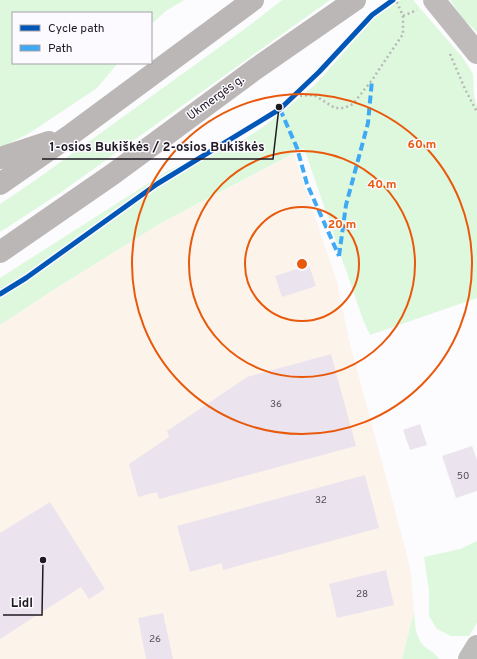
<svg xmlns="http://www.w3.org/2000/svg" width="477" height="659" font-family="Overpass,sans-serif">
  <rect width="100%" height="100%" fill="#fcfbfe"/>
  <path fill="#fcf4eb" d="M294 154 337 282 349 340 407 555 411 574 414 612 402 659H0V325L58 287 161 223Z"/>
  <g fill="#def8de">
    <path d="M0 0H184L166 11 151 24V13H13V63H118L97 88 28 134 0 148Z"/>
    <path d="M282 0H330L60 193 0 232V204L37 179 250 25Z"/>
    <path d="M400 0H413L463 58 473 74 474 94 477 107V298L370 335 363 320 304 148 161 223 58 287 0 325V278L169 170 243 140 263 127 315 85 374 18Z"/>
    <path d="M450 0H477V32L464 20Z"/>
    <path d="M477 541V623L469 636H451L437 629 429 616V590L424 557 460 549Z"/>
    <path d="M414 612C415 624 415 637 424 646 429 650 435 653 439 659H402Z"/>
  </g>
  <g fill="#ebe4ee">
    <path d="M309 265 316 286 282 297 275 276Z"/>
    <path d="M331 354 356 446 159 499 157 492 138 497 129 464 169 437 167 431 247 377Z"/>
    <path d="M420 424 427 445 410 450 403 430Z"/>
    <path d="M472 446 477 460V491L456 498 442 456Z"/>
    <path d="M365 475 379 528 223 570 222 563 190 572 177 526Z"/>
    <path d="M50 502 105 589 89 599 81 587 0 639V533Z"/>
    <path d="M386 570 394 605 337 618 329 584Z"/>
    <path d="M163 613 173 659H146L138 618Z"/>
  </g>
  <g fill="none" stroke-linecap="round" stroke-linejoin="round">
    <g stroke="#b9b7b7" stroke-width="2.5" stroke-dasharray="2 3" stroke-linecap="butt">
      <path d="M403 16 417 10"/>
      <path d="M450 54 465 89 477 112"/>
      <path d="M295 96 314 95 335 108H344L353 104 372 80 403 34V16L396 0"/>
    </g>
    <path stroke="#bfbcbc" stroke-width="22" d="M469 659 477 646"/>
    <path stroke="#bfbbba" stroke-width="22" d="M434 0 477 53"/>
    <g stroke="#bab7b6" stroke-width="22">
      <path d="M0 158 49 142"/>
      <path d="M0 184 69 136 253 0"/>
      <path d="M0 252 113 174 254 70 355 0"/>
    </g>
    <g stroke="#3fa9f5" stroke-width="4" stroke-dasharray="8 4" stroke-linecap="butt">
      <path d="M280 109 297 148 307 184 339 256"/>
      <path d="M339 256 346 205 368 123 372 80"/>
    </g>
    <defs>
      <path id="cycleway" d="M0 294 26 278 157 184 280 109 319 72 372 15 393 0"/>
    </defs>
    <use href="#cycleway" stroke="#fcfaff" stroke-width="8"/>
    <use href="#cycleway" stroke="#0057b8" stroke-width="5"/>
  </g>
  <g fill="none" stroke="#e8590c" stroke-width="2">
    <circle cx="302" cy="264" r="57"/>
    <circle cx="302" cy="264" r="113"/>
    <circle cx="302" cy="264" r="170"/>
  </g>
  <g text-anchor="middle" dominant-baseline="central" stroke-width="3" stroke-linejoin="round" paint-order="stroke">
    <g font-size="10" fill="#544e57">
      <text x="276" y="404">36</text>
      <text x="463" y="476">50</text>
      <text x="321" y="500">32</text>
      <text x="362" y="594">28</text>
      <text x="155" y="639">26</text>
    </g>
    <g font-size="12" fill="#1e1922" stroke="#fcfaff">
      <text transform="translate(216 98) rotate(-36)">Ukmergės g.</text>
    </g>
  </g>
  <circle cx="302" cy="264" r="6" fill="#e8590c" stroke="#fcfaff" stroke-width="2"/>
  <g font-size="12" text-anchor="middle" font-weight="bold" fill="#e8590c" stroke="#fcfaff" stroke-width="3" stroke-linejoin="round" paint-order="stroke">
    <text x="422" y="148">60 m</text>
    <text x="382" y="188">40 m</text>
    <text x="342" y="228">20 m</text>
  </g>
  <path fill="none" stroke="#1e1922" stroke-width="1.5" d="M279 107L273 159H42M43 560L42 615H3"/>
  <g fill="#1e1922" stroke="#fcfaff" stroke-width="1.5">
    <circle cx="279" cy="107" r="4"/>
    <circle cx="43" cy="560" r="4"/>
  </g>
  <g font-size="13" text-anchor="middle" font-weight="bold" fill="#1e1922" stroke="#fcfaff" stroke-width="3" stroke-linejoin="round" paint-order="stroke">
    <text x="157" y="151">1-osios Bukiškės / 2-osios Bukiškės</text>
    <text x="22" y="607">Lidl</text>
  </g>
  <rect x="12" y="12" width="140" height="52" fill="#fcfaff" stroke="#a3a0a7"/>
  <rect x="20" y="25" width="20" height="6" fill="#0057b8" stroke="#a3a0a7"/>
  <text x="48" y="32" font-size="12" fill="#1e1922">Cycle path</text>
  <rect x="20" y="45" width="20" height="6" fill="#3fa9f5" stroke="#a3a0a7"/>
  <text x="48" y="52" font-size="12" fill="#1e1922">Path</text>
</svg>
